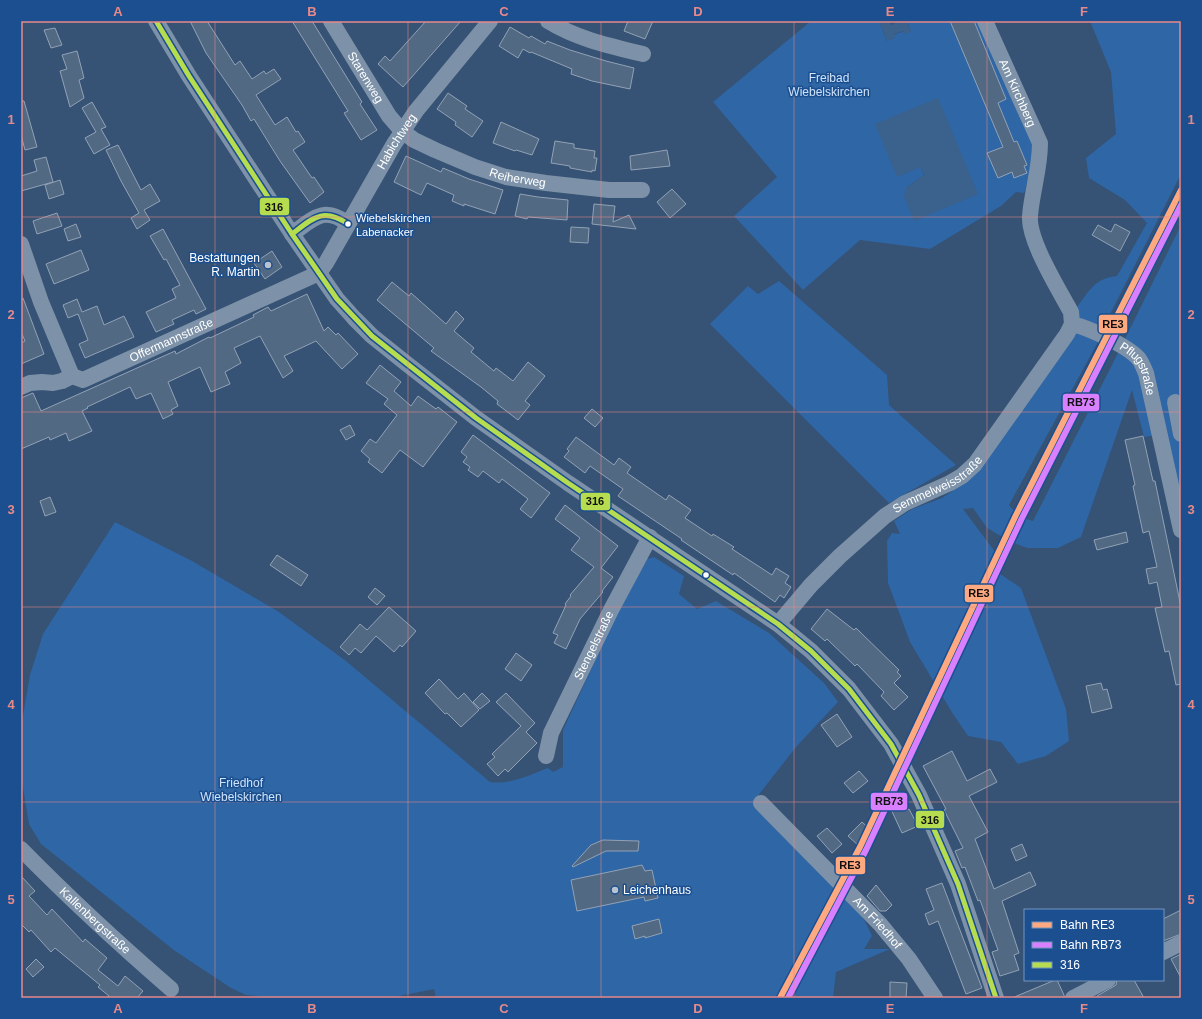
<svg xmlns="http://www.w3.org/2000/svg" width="1202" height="1019" font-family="Arial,sans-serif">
  <rect width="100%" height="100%" fill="#365274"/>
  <g fill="#2f66a5" fill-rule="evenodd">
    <path d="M811 21H879L887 41C895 33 900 31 911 32L907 21H982L1035 143V162L1024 193 1016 192 1001 206 930 249 860 240 803 290 734 216 777 177 713 102ZM921 167 978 194 906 188 924 175Z"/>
    <path d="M1090 21H1181V174L1102 330 1079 321 1077 307C1089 291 1095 278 1117 276L1147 223 1125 200 1089 178 1086 158 1116 134 1111 72Z"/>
    <path d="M1181 225V395L1171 397 1181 453V498L1151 373 1125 339Z"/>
    <path d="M779 281 887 375 889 405 956 465 889 503 710 324 748 286 758 294Z"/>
    <path d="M1076 330 1099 340 1009 505C1016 514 1023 518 1033 521L1119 351 1140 367 1157 435 1144 437 1132 390 1081 537 1058 548H1027L1009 541 987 528 973 508 963 509 993 549 999 563 996 571 1021 588 1066 709 1069 741 1046 756 1018 764 1001 742 968 736 953 714 910 642 888 583 887 541 892 533 900 534 894 521 912 509 942 498 967 481Z"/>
    <path d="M115 522 192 561 279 612 346 661 490 782C509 785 530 775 548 768L553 772 563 767V730L615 618 647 559 654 557 684 576 679 594 697 609 716 601 769 633 824 683 838 702 796 747 753 802 857 910 865 921 872 936 864 949H890L836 972 833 998H436L434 989 390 998H276L246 995 231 988 175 951 41 844 29 824 21 776V727L30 675 43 634Z"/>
  </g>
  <g fill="#3b618d">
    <path d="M879 21H889L891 25 899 21H907L911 32 904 34 903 31 894 34 895 38 887 41Z"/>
    <path d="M938 98 978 194 914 221 904 196 906 188 924 175 921 167 897 177 875 124Z"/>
  </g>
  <g fill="#526984" stroke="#92a2b6">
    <path d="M190 21H207L235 65 240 61 252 79 264 71 266 74 274 69 281 79 256 95 275 125 287 117 296 132 298 131 305 142 293 150 312 178 314 177 324 192 310 203 280 161 254 119 251 121 242 105 206 53Z"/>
    <path d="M292 21H312L362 102 360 104 377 130 361 140 344 113 348 111Z"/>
    <path d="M426 21H461L403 87 378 64 385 56 390 61Z"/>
    <path d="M628 21H653L645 39 624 31Z"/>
    <path d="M950 21H974L1006 99 998 103 1014 142 1017 141 1027 165 1024 166 1027 173 1014 178 1012 172 998 178 987 153 1003 147Z"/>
    <path d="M510 27 529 38 531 36 545 44 547 41 570 50 606 61 634 68 630 89 592 81 571 74 572 69 531 52 530 53 523 49 518 58 499 46Z"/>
    <path d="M55 28 62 45 51 48 44 30Z"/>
    <path d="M77 51 84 78 79 80 84 98 70 107 60 71 67 69 62 55Z"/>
    <path d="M448 93 467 106 465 109 483 121 472 137 455 125 456 122 437 109Z"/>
    <path d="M21 101H24L37 147 25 150 21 135Z"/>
    <path d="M92 102 106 127 101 129 110 145 94 154 85 138 96 132 82 108Z"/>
    <path d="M501 122 539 139 532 155 516 150 515 151 493 143Z"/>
    <path d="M555 141 574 144V148L595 151 594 158H597L595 171 592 170V172L570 168V166L551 163Z"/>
    <path d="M118 145 141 190 150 184 160 201 144 210 150 220 137 229 131 218 139 213 121 181 106 150Z"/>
    <path d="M667 150 670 166 631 170 630 156Z"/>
    <path d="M406 156 441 172 443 168 469 179 503 190 495 214 464 204V206L452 201 454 195 427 183 421 195 394 182Z"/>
    <path d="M46 157 53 182 21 191V176L37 171 34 160Z"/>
    <path d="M60 180 64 194 49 199 45 185Z"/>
    <path d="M672 189 686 204 670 218 657 202Z"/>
    <path d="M520 194 538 197 568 200 567 220 528 217 527 219 515 216Z"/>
    <path d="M594 204 615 206 613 222 629 215 636 229 592 224Z"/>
    <path d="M57 213 62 226 37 234 33 221Z"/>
    <path d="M76 224 81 237 68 241 64 229Z"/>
    <path d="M1115 224 1130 232 1120 251 1092 235 1098 225 1111 232Z"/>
    <path d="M571 227 589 228 588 243 570 242Z"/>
    <path d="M163 229 206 309 196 314 194 310 172 320 174 324 156 332 146 312 176 298 172 289 180 285 166 259 164 260 150 236Z"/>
    <path d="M81 250 89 270 54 284 46 264Z"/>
    <path d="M272 251 282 267 265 279 254 263Z"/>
    <path d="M392 282 409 296 411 293 446 324 456 311 464 319 454 331 474 348 471 352 494 371 496 368 513 381 528 362 545 376 525 401 530 405 518 420 497 404 498 401 481 387 431 351 434 348 377 300Z"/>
    <path d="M307 294 324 331 328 327 336 335 338 333 358 354 342 369 316 341 284 356 293 371 283 378 260 336 234 348 241 363 225 372 230 384 211 392 200 367 168 382 178 406 171 410 173 414 163 419 151 393 136 399 130 387 87 407 88 408 82 411 92 431 69 441 66 433 50 440 49 437 21 449V398L33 393 41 411 175 351 176 354 201 341 209 337 210 338 254 317 253 315 268 307 271 311Z"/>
    <path d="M21 298H23L44 354 21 364V343L25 341 21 332Z"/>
    <path d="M77 299 82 312 97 306 104 325 124 316 134 337 85 358 79 344 88 340 78 314 68 318 63 305Z"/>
    <path d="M380 365 401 382 394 391 411 406 418 396 436 409 438 407 457 422 423 467 400 450 382 473 368 462 370 459 361 451 370 439 376 443 397 415 384 404 388 399 366 383Z"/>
    <path d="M592 409 603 418 595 427 584 418Z"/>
    <path d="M350 425 355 435 346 440 340 430Z"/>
    <path d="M473 435 550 493 531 518 520 509 528 499 502 479 499 483 483 471 478 477 468 470 470 467 463 462 467 457 461 452Z"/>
    <path d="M1143 436 1153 481H1155L1181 607V684L1176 685 1169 651 1165 652 1155 608 1162 607 1157 582 1149 584 1146 569 1157 567 1149 531 1143 533 1133 486 1135 485 1125 440Z"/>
    <path d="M576 437 614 465 619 458 631 467 627 473 666 500 669 495 691 510 685 518 712 536 713 534 734 547 732 549 772 575 776 568 789 576 785 583 791 587 784 598 780 595 775 602 734 573 733 575 681 540 682 539 618 496 623 489 590 466 585 473 564 457 569 451 567 449Z"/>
    <path d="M50 497 56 512 45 516 40 501Z"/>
    <path d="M565 505 618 546 601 568 613 577 602 591 603 592 580 619 566 649 554 643 558 635 553 633 566 605 565 604 571 596 570 595 594 567 571 550 580 538 555 519Z"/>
    <path d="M1126 532 1128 542 1097 550 1094 540Z"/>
    <path d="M277 555 308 575 301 586 270 565Z"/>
    <path d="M375 588 385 596 377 605 368 597Z"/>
    <path d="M389 607 416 631 402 647 400 645 394 652 376 636 361 653 355 648 349 655 340 647 360 624 367 630Z"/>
    <path d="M827 609 854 630 856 628 899 670 897 672 901 676 894 683 908 697 894 710 881 696 884 692 857 664 855 666 827 639 825 641 811 629Z"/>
    <path d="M516 653 532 665 521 681 505 669Z"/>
    <path d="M439 679 458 699 464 693 479 710 461 727 447 713 445 714 425 693Z"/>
    <path d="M1101 683 1103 690 1107 689 1112 708 1092 713 1086 686Z"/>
    <path d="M482 693 490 701 480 709 473 702Z"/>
    <path d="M506 693 535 723 526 732 537 743 508 772 505 769 498 776 487 764 495 757 492 754 521 726 496 702Z"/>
    <path d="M837 714 852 737 837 747 821 725Z"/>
    <path d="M952 751 967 781 990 769 997 782 969 796 988 832 975 839 994 889 1030 872 1036 885 1002 901 1019 953 1014 955 1019 970 1000 976 992 952 998 950 980 900 978 901 965 867 962 868 955 851 963 848 944 810 946 809 923 766Z"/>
    <path d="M859 771 868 781 853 793 844 783Z"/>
    <path d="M899 801 904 811 909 809 918 826 902 833 889 805Z"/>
    <path d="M862 822 873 832 859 846 848 836Z"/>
    <path d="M827 828 842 844 832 853 817 836Z"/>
    <path d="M603 840 639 841 638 851H606L573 867 572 866 591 845Z"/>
    <path d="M1022 844 1027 856 1016 861 1011 849Z"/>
    <path d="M642 865 645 871 652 870 658 898 645 901 644 897 577 911 571 880Z"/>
    <path d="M21 876 35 891 29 896 47 915 52 909 83 942 85 939 107 958 98 970 118 986 125 976 143 991 137 998H107L109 996 98 987 100 985 55 948 51 952 31 930 29 932 21 924Z"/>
    <path d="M942 883 982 988 966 994 938 921 929 925 925 914 934 910 926 889Z"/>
    <path d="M876 885 892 905 886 911H880L867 896Z"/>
    <path d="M1181 910V934L1163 941V919Z"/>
    <path d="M659 919 662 933 645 938V936L635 939 632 926Z"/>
    <path d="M1181 954V978L1171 959Z"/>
    <path d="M36 959 44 967 33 977 26 969Z"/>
    <path d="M1055 980H1057L1064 995V998H1012Z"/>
    <path d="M1117 980H1134L1144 998H1098L1097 996 1116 985Z"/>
    <path d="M890 982 907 983 906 998H890Z"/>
  </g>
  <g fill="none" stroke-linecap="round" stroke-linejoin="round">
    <g stroke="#7d92a8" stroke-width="16">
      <path d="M156 21 189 76 292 234 337 299 354 318 372 336 407 364 476 418 568 483 778 624 811 651 849 689 891 744 919 795 958 884 996 998"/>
      <path id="s1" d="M331 21 389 116 402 131 414 140 435 150 475 167 506 177 546 183 609 190H642"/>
      <path d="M548 21C577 39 610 46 643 54"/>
      <path id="s2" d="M985 21 1040 143C1040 169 1032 191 1030 216 1028 240 1059 290 1071 312L1072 324"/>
      <path d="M292 234C313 219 324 205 348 224"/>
      <path d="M21 244 41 302 72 376"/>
      <path id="s3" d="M1072 324C1089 328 1128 346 1139 359 1142 363 1144 369 1146 373L1181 530"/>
      <path id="s4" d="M21 387 30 383 42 382 53 383 62 381 72 376 83 380 319 273 326 263 394 144 416 111 490 21"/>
      <path d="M1175 402 1181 434"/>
      <path id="s5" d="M778 624 811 585 840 556 885 516 905 503 950 483 962 476 975 464 1067 334 1072 324"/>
      <path id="s6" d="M546 756 551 733 611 610 650 537"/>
      <path id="s7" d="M761 803 880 924 909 959 935 998"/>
      <path id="s8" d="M21 849C69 898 119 944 171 989"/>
      <path d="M1163 952 1181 943"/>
      <path d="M1073 998 1108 980"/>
    </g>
    <defs>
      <g id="bus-1">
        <path d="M156 21 189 76 292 234 337 299 372 336 476 418 568 483 778 624 811 651 849 689 891 744 919 795 958 884 996 998"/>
        <path d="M292 234C313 218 323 207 348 224"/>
      </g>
    </defs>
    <use href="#bus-1" stroke="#1b4f8f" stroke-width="8"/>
    <use href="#bus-1" stroke="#b6dc4f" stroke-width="5"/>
    <defs>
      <path id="rail-1" d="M780 998 860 847 1016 515 1181 190"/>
      <path id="rail-2" d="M788 998 866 850 1022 518 1181 205"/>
    </defs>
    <use href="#rail-1" stroke="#1b4f8f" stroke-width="9"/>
    <use href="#rail-2" stroke="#1b4f8f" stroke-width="9"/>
    <use href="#rail-1" stroke="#ffa980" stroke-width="6"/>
    <use href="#rail-2" stroke="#d880ff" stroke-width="6"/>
  </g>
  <path fill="none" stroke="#e88989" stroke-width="1" stroke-opacity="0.55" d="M215 21V998M408 21V998M601 21V998M794 21V998M987 21V998M21 217H1181M21 412H1181M21 607H1181M21 802H1181"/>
  <g fill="#fff" stroke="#1b4f8f" stroke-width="1.5">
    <circle cx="348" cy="224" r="3.5"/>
    <circle cx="706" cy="575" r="3.5"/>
  </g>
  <g fill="#b9c2ce" stroke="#1b4f8f" stroke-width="1.5">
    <circle cx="268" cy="265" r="4"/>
    <circle cx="615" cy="890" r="4"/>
  </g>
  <g text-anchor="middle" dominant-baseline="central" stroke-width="3" stroke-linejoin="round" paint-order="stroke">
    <g font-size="11" fill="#fff" stroke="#1b4f8f" text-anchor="start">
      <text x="356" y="218">Wiebelskirchen<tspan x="356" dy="14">Labenacker</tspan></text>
    </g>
    <g font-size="12" fill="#fff" stroke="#1b4f8f">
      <text stroke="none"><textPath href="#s1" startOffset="66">Starenweg</textPath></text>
      <text stroke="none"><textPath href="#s2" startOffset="79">Am Kirchberg</textPath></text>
      <text stroke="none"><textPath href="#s4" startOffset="477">Habichtweg</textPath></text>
      <text stroke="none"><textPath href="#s1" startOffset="257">Reiherweg</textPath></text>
      <text stroke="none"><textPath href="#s4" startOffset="162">Offermannstraße</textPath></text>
      <text stroke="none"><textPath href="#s3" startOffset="84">Pflugstraße</textPath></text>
      <text stroke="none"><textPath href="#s5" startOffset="214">Semmelweisstraße</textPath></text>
      <text stroke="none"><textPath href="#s6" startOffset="121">Stengelstraße</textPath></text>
      <text stroke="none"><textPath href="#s8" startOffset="103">Kallenbergstraße</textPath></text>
      <text stroke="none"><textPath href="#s7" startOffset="167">Am Friedhof</textPath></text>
    </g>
    <g font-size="12" fill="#cfe3fa" stroke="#1b4f8f">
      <text x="829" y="78">Freibad<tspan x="829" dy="14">Wiebelskirchen</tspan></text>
      <text x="241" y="783">Friedhof<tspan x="241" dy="14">Wiebelskirchen</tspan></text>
    </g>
    <g font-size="12" fill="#fff" stroke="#1b4f8f" text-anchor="end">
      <text x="260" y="258">Bestattungen<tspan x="260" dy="14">R. Martin</tspan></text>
      <text x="623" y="890" text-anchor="start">Leichenhaus</text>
    </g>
  </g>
  <g stroke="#1b4f8f" stroke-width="1.5">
    <rect x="259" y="197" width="31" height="19" rx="4" fill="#b6dc4f"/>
    <rect x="1098" y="314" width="30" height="20" rx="4" fill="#ffa980"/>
    <rect x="1062" y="393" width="38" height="19" rx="4" fill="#d880ff"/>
    <rect x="580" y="492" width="31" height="19" rx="4" fill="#b6dc4f"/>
    <rect x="964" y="584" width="30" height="19" rx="4" fill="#ffa980"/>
    <rect x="870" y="792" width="38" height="19" rx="4" fill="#d880ff"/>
    <rect x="915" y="810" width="30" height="19" rx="4" fill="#b6dc4f"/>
    <rect x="835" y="856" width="31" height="19" rx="4" fill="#ffa980"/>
  </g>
  <g font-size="11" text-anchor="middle" font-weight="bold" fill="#111">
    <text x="274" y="211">316</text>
    <text x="1113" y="328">RE3</text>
    <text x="1081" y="406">RB73</text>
    <text x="595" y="505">316</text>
    <text x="979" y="597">RE3</text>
    <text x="889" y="805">RB73</text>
    <text x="930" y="824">316</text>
    <text x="850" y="869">RE3</text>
  </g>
  <rect width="1202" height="1019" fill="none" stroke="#1b4f8f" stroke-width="44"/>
  <rect x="1024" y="909" width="140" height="72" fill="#1b4f8f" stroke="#7695bc"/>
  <rect x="1032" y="922" width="20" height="6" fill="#ffa980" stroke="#7695bc"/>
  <text x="1060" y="929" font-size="12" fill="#ffffff">Bahn RE3</text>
  <rect x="1032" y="942" width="20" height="6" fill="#d880ff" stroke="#7695bc"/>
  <text x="1060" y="949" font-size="12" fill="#ffffff">Bahn RB73</text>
  <rect x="1032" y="962" width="20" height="6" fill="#b6dc4f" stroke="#7695bc"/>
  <text x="1060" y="969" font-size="12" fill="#ffffff">316</text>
  <rect x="22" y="22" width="1158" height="975" fill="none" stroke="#e88989" stroke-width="1.5"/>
  <g font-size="13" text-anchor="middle" font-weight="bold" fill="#e88989">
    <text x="118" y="16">A</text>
    <text x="312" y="16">B</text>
    <text x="504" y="16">C</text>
    <text x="698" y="16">D</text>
    <text x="890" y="16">E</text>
    <text x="1084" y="16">F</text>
    <text x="11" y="124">1</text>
    <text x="1191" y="124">1</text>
    <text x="11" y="319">2</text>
    <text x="1191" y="319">2</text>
    <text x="11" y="514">3</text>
    <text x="1191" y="514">3</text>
    <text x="11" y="709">4</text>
    <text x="1191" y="709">4</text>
    <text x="11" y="904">5</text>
    <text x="1191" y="904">5</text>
    <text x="118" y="1013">A</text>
    <text x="312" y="1013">B</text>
    <text x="504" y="1013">C</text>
    <text x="698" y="1013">D</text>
    <text x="890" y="1013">E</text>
    <text x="1084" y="1013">F</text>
  </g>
</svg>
